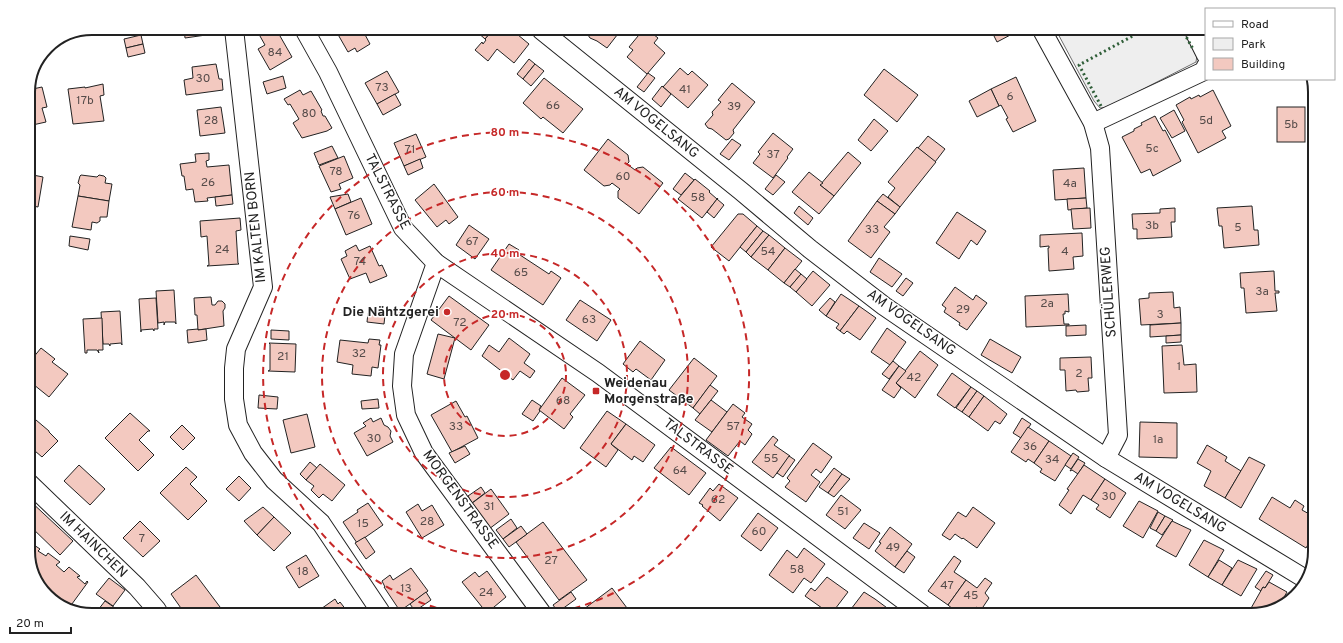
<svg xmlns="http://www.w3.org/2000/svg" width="1343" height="643" font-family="Overpass,sans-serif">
  <rect width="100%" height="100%" fill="#fff"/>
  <path fill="#eee" stroke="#6f6f6f" d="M1057 32 1185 33 1197 55 1196 62 1108 107 1100 108 1094 101Z"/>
  <g fill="#f3c9c0" stroke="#222">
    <path d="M184 28 212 29 213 34 185 38Z"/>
    <path d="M256 29H276L292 57 270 70 258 49 265 45Z"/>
    <path d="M340 29H362L370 44 357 52 355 48 348 52 336 31Z"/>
    <path d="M478 30H493L485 39 476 31Z"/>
    <path d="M493 30H512L529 44 514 63 497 49 488 61 475 50 482 42 483 44 486 40 485 39Z"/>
    <path d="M588 30H621L607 48 597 41 590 38 586 32Z"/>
    <path d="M643 30H648L658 38 654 43 665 53 647 74 627 57 633 50 629 47Z"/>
    <path d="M992 32H1016L997 42Z"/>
    <path d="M141 35 143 44 126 48 124 39Z"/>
    <path d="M143 44 145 53 128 57 126 48Z"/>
    <path d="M529 59 535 64 523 79 517 74Z"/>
    <path d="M216 64 219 79H222L223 90 186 95 184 80 193 78 192 67Z"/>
    <path d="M535 64 544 71 531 86 523 79Z"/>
    <path d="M680 68 688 75 692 71 708 85 688 108 663 87Z"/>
    <path d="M884 69 918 95 897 122 864 95Z"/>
    <path d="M387 71 399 92 377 104 365 83Z"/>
    <path d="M648 73 655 78 644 92 637 87Z"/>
    <path d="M283 76 286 88 267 94 263 82Z"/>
    <path d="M1016 77 1036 121 1013 132 1006 119 1008 118 1001 105 999 106 991 89Z"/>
    <path d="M544 78 583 109 563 133 543 117 541 119 523 103Z"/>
    <path d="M732 83 755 102 733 130 734 133 729 139 726 140 712 129 708 128 705 124 713 115 712 112 721 102 718 100Z"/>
    <path d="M103 84 104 95 100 96 104 121 73 124 68 89 85 87V88Z"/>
    <path d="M662 86 671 94 661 107 652 99Z"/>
    <path d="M42 87 47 107 42 108 46 122 28 126V90Z"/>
    <path d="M991 89 999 106 977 117 969 101Z"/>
    <path d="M300 90 303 95 311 91 322 110 321 111 323 116H325L332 128 327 131 302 138 293 123 299 119 290 104 288 105 284 99Z"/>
    <path d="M1213 90 1231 126 1222 131 1226 138 1198 153 1182 122 1184 120 1176 105 1190 97 1191 99 1199 95 1200 97Z"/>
    <path d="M395 94 401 105 383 115 377 104Z"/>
    <path d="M221 107 225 133 200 136 197 110Z"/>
    <rect x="1277" y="107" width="28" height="35"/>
    <path d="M1174 110 1185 131 1172 138 1160 118Z"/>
    <path d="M1155 116 1163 131 1165 130 1181 161 1153 176 1150 169 1141 173 1122 137 1134 131V129L1142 125 1141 123Z"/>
    <path d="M874 119 888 131 871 151 858 140Z"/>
    <path d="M773 133 793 149 787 157 788 158 773 178 753 163 760 154 758 152Z"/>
    <path d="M416 134 426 157 404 166 394 143Z"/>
    <path d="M928 136 945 149 935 162 918 148Z"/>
    <path d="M28 137 35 139 32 156H28Z"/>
    <path d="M608 139 628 155 629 162 627 164 635 170 637 168 643 167 663 183 639 214 618 198V191L620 189 612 183 610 185 604 186 584 170Z"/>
    <path d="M732 139 741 145 729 160 720 154Z"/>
    <path d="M332 146 338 158 319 165 314 153Z"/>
    <path d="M917 147 936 162 900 207 888 197 895 188 888 182Z"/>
    <path d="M848 152 861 163 834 196 820 185Z"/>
    <path d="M209 153V160L206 161 207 167 229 165 232 195 207 198 208 201 195 202 193 189 186 190 184 176H182L180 164 196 162 195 154Z"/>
    <path d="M344 156 353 178 339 184 341 189 331 192 319 166Z"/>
    <path d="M420 159 423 168 408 175 404 166Z"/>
    <path d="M1084 168 1086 198 1055 200 1053 170Z"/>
    <path d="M809 172 823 183 820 185 834 196 819 214 792 192Z"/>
    <path d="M685 173 694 180 681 195 673 189Z"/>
    <path d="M28 174 43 177 38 207 28 205Z"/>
    <path d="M81 175 97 177 99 175 104 176 106 178 105 183 112 184 109 201 78 196 80 185 78 183 80 176Z"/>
    <path d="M776 175 785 182 773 195 765 189Z"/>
    <path d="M695 179 710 191 709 192 717 199 718 198 702 218 678 199Z"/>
    <path d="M434 184 458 217 449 224 446 220 437 227 415 200Z"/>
    <path d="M348 194 351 202 335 209 330 197Z"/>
    <path d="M883 194 900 207 895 214 877 201Z"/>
    <path d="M232 195 233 204 216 206 215 197Z"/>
    <path d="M78 196 109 201 107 217H100V221L97 223 92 222 91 230 72 227Z"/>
    <path d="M361 198 372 224 346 235 335 209Z"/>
    <path d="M1086 198 1087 208 1068 210 1067 199Z"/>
    <path d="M717 199 724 205 714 218 707 212Z"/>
    <path d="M877 201 895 214 884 227 890 232 871 258 848 241Z"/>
    <path d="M799 206 813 218 808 225 794 213Z"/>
    <path d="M1252 206 1254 230H1258L1259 245 1224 248 1222 226H1219L1217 208Z"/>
    <path d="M1090 208 1091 228 1073 229 1071 209Z"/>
    <path d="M1175 208V222H1171L1172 237 1137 239V229H1133L1132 214 1160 213V209Z"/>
    <path d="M957 212 986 231 977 245 971 240 959 259 936 243Z"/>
    <path d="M738 214H743L757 226 729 261 711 247Z"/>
    <path d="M240 218 241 230 236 231 238 263 239 264 207 266 209 265 207 236 201 237 200 221Z"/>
    <path d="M469 225 489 239 475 259 456 245Z"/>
    <path d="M757 226 763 231 746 252 740 247Z"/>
    <path d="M763 231 769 235 751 257 746 252Z"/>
    <path d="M1082 233 1083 256 1073 257 1074 269 1049 271 1048 248H1049V246L1040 247V235Z"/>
    <path d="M769 235 785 248 768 270 751 257Z"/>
    <path d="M70 236 90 239 88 250 69 246Z"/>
    <path d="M509 244 519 250 517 253 549 274 551 271 561 278 543 305 491 270Z"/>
    <path d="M356 245 359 251 370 246 379 266 382 265 387 276 370 283 366 273 350 279 341 259 347 256 345 251Z"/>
    <path d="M785 248 802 261 784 283 768 270Z"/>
    <path d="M879 258 902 274 892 287 870 272Z"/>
    <path d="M795 269 801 274 790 287 784 283Z"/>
    <path d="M813 271 830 285 812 306 796 292Z"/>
    <path d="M1274 271 1275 291H1279V293H1275L1277 311 1246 313 1244 288H1241L1240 273Z"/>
    <path d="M801 274 807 279 796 292 790 287Z"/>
    <path d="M906 278 913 283 903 296 896 291Z"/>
    <path d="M955 287 973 300 976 295 987 303 967 330 959 325 960 323 944 312 946 308 942 305Z"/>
    <path d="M174 290 176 324 175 322H165L164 325V322L158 323 156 291Z"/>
    <path d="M1173 292 1174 308 1180 307 1181 323 1141 325 1139 299 1149 298V293Z"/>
    <path d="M841 294 859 306 840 331 836 328 839 324 826 316Z"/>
    <path d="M1068 294 1069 312 1065 311V314H1063L1064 324H1069V325L1026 327 1025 296Z"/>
    <path d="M449 296 489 325 471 350 431 320Z"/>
    <path d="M211 297 212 305H215L218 301H222L225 304V308L223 311 224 326 198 330 197 315H195L194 298Z"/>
    <path d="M156 298 158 329H154V331L153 329 141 330V332L139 299Z"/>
    <path d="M830 298 835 302 826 316 819 310Z"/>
    <path d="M580 300 611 320 597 341 566 320Z"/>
    <path d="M859 306 876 318 860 340 847 331 844 334 840 331Z"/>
    <path d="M120 311 122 345 121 343 110 344V346L109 344H103L101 312Z"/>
    <path d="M368 313 385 315 384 324 367 322Z"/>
    <path d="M102 318 103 350H98L99 353 97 350H87V353H85L83 319Z"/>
    <path d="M1181 323V335L1150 337V325Z"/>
    <path d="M1086 325V335L1066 336V326Z"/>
    <path d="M887 328 906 342 890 365 871 352Z"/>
    <path d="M198 329V330L206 329 207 340 188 343 187 330Z"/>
    <path d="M271 330 289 331V340L271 339Z"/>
    <path d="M438 334 455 338 444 379 427 374Z"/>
    <path d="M1181 335V342L1166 343V336Z"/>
    <path d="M509 338 530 354 524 363 535 371 530 378 520 371 513 380 482 356 489 345 499 352Z"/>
    <path d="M369 339 380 340 379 345H381L378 368 372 367 371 376 352 374 353 365 337 362 340 340 368 343Z"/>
    <path d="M990 339 1021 357 1012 373 981 355Z"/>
    <path d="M640 341 665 360 651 380 636 369 633 372 623 364Z"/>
    <path d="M269 343 296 344 295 372 268 371 270 370V344Z"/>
    <path d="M1182 345 1184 365 1196 364 1197 392 1164 393 1162 346Z"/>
    <path d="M41 348 55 359 52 362 68 374 49 397 28 380V364Z"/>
    <path d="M920 351 938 365 915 398 896 383Z"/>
    <path d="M1091 357 1092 378H1088L1089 391 1077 392 1076 390 1066 391 1065 370H1060V358Z"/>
    <path d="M694 358 717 376 693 408 669 390Z"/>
    <path d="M893 361 899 366 889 379 882 374Z"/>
    <path d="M899 366 906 371 896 383 901 388 894 398 882 390Z"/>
    <path d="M952 373 971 387 955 408 937 395Z"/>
    <path d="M562 378 585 395 570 414 573 417 564 429 539 410Z"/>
    <path d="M710 385 718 391 700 414 693 408Z"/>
    <path d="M971 387 977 391 962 412 956 408Z"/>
    <path d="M977 391 984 396 969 417 962 412Z"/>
    <path d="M259 395 278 397 277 409 258 408Z"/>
    <path d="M984 396 1007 414 1000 424 995 421 988 431 969 417Z"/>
    <path d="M378 399 379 408 362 409 361 401Z"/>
    <path d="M532 400 541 406 539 410 540 411 533 421 522 414Z"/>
    <path d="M711 400 727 412 712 432 695 420Z"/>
    <path d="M456 401 465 417 467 416 478 438 452 452 431 415Z"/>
    <path d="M733 404 745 413 742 417 752 424 748 430 752 434 745 445 740 441 728 456 706 440Z"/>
    <path d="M607 411 626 424 611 444 618 450 606 467 580 448Z"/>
    <path d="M130 413 150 431H148L139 440 154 455 138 471 105 438Z"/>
    <path d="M307 414 315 447 291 453 283 420Z"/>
    <path d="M371 418 373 422 381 418 384 425 388 427 391 431 390 436 393 442 367 456 354 433 366 426 363 423Z"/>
    <path d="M1022 418 1031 424 1021 438 1013 433Z"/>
    <path d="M36 420 49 431V432L58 441 42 457 28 445V429Z"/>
    <path d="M1140 422 1177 423V458L1139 457Z"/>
    <path d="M626 424 655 445 643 462 634 456 632 460 611 444Z"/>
    <path d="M182 425 195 438 183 450 170 437Z"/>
    <path d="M1028 427 1049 441 1034 463 1028 459 1026 462 1011 452Z"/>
    <path d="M773 436 778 440 774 445 790 456 773 478 752 462Z"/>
    <path d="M1049 441 1071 456 1055 481 1040 472 1042 469 1034 463Z"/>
    <path d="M813 443 832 457 821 473 816 469 811 475 820 482 806 502 785 487 790 481 787 478Z"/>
    <path d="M1207 445 1227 457 1225 461 1241 471 1225 498 1204 486 1211 471 1197 463Z"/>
    <path d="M465 446 470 454 455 463 449 453Z"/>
    <path d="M671 447 706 473 689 495 654 468Z"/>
    <path d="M1073 453 1079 457 1071 469 1065 465Z"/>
    <path d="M789 456 795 460 783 477 777 473Z"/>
    <path d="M1249 457 1265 465 1241 508 1225 498Z"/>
    <path d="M1078 459 1085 463 1078 474 1072 470 1070 471Z"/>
    <path d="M310 462 317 468 306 480 300 474Z"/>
    <path d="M320 464 345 485 332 501 323 494 319 498 311 490 314 486 306 480Z"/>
    <path d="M79 465 105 489 90 505 64 481Z"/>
    <path d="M1084 465 1105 479 1091 500 1083 495 1071 514 1059 505 1069 490 1067 489Z"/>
    <path d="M186 467 197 477 190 484 207 501 188 520 160 493Z"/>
    <path d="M834 468 842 474 828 493 819 487Z"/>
    <path d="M842 474 850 479 834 497 828 493Z"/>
    <path d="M239 476 251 488 239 501 226 489Z"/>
    <path d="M1105 479 1126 493 1110 518 1096 509 1099 505 1091 500Z"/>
    <path d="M719 484 738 498 720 521 702 506 703 505 699 503 710 488 713 491Z"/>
    <path d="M481 487 485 493 472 503 468 496Z"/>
    <path d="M491 489 509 514 489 529 471 504Z"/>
    <path d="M841 495 861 510 845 529 826 515Z"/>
    <path d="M1272 497 1290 508 1295 500 1304 506 1302 510 1311 515 1310 541 1306 548 1259 519Z"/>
    <path d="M28 499 73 541 60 555 28 524Z"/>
    <path d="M1139 501 1158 511 1143 538 1123 526Z"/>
    <path d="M368 503 383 525 357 543 343 522 358 512 357 510Z"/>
    <path d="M418 504 422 511 432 505 444 525 422 538 406 512Z"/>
    <path d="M263 507 274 517 257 535 244 521Z"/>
    <path d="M973 507 995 523 977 548 963 538 962 539 955 534 950 540 942 535 958 512 966 517Z"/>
    <path d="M1158 512 1165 516 1156 531 1150 528Z"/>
    <path d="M758 513 778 528 761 551 741 536Z"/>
    <path d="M1165 516 1173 520 1172 521 1162 535 1156 531Z"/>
    <path d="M274 517 291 533 274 551 257 535Z"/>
    <path d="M511 519 517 528 503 539 496 530Z"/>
    <path d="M140 521 160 541 143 557 123 538Z"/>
    <path d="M1172 521 1191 530 1176 557 1156 546Z"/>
    <path d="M543 522 587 580 559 600 516 542Z"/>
    <path d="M864 523 880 533 869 549 853 538Z"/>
    <path d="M521 526 527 534 509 547 503 539Z"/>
    <path d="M890 527 912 544 895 567 875 551 881 543 879 542Z"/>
    <path d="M365 537 375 552 366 559 355 543Z"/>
    <path d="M1204 540 1224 550 1208 577 1189 565Z"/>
    <path d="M28 541 40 549 38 551 46 556 48 553 60 562 56 565 64 572 69 567 80 576 77 577 85 584 87 581 88 582 69 608 53 596 51 598 41 590 28 555Z"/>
    <path d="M804 548 825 564 811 583 804 578 793 593 769 575 787 550 797 558Z"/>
    <path d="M907 551 915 557 904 573 895 567Z"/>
    <path d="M306 555 319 576 299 588 286 567Z"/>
    <path d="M954 556 961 561 954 572 966 580 948 605 928 591Z"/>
    <path d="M1219 560 1232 568 1222 585 1208 577Z"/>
    <path d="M1238 560 1257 569 1241 596 1222 585Z"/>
    <path d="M411 568 428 591 400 611 384 587H385L382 581 390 575 393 580Z"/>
    <path d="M487 571 506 597 488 612H486L462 582 475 572 479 577Z"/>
    <path d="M1266 571 1273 575 1265 588 1263 587 1261 591 1255 587Z"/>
    <path d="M196 575 223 611H183L171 594Z"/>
    <path d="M827 577 848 592 832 613H829L805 596 811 588 815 591Z"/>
    <path d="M109 578 125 590 113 606 96 594Z"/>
    <path d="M985 578 992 583 985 593 989 598 981 610 976 607 971 614H959L948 605 966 580 977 588Z"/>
    <path d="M1269 582 1287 592 1279 606 1249 615 1252 611 1250 610 1263 587 1265 588Z"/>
    <path d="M612 588 630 612H580Z"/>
    <path d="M426 592 431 600 415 611 410 604Z"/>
    <path d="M571 592 576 599 558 612 553 605Z"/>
    <path d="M864 592 875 599 894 613H848Z"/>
    <path d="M335 599 338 604 340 602 347 611H318Z"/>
    <path d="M105 601 118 610H98Z"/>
  </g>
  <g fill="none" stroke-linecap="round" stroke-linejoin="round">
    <defs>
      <g id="minor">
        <path d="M234 29 263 287 236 349 234 368V399L238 425 253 453 274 480 321 523 380 611"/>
        <path d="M304 29 328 72 403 228 436 263 598 373 922 614"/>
        <path d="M541 30 741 191 810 249 884 306 1106 458 1307 580"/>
        <path d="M1043 32 1093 123 1100 148 1118 435 1106 458"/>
        <path d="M1195 33 1206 55"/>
        <path d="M1093 123 1204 71 1206 66"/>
        <path d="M436 263 404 354 402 386 406 415 424 453 541 612"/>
        <path d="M28 482 137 587 157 610"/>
      </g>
    </defs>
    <use href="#minor" stroke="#222" stroke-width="20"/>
    <use href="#minor" stroke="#fff" stroke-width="18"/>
    <g stroke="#2f5e38" stroke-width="3" stroke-dasharray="2 3" stroke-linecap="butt">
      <path d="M1184 33 1193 49"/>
      <path d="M1101 106 1079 65 1140 32"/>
    </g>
  </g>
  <g fill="none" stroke="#c62828" stroke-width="2" stroke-dasharray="7 5">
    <circle cx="505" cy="375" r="61"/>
    <circle cx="505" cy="375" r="122"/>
    <circle cx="505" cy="375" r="183"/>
    <path d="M448 611A243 243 0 1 1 560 612"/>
  </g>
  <g fill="#c62828" stroke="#fff" stroke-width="1.5">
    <circle cx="447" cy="312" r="4"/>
    <rect x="592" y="387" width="8" height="8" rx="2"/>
  </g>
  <g text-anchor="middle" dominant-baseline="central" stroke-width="3" stroke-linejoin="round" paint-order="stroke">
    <g font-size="12" fill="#564c4a">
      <text x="275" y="53">84</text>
      <text x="203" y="79">30</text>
      <text x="382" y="88">73</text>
      <text x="685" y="90">41</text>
      <text x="1010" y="97">6</text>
      <text x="85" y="101">17b</text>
      <text x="553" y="106">66</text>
      <text x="734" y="107">39</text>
      <text x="309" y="114">80</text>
      <text x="211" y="121">28</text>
      <text x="1206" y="121">5d</text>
      <text x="1291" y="125">5b</text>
      <text x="1152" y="149">5c</text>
      <text x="410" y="150">71</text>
      <text x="773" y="155">37</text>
      <text x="336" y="172">78</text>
      <text x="623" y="177">60</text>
      <text x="208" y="183">26</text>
      <text x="1070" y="184">4a</text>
      <text x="698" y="198">58</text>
      <text x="354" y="216">76</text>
      <text x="1152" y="226">3b</text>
      <text x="1238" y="228">5</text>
      <text x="872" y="230">33</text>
      <text x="472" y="242">67</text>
      <text x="222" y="250">24</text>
      <text x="768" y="252">54</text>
      <text x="1065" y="252">4</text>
      <text x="360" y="262">74</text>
      <text x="521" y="273">65</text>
      <text x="1262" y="292">3a</text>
      <text x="1047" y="304">2a</text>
      <text x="963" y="310">29</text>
      <text x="1160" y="315">3</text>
      <text x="589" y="320">63</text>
      <text x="460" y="323">72</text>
      <text x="359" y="354">32</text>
      <text x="283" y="357">21</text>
      <text x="1179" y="367">1</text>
      <text x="1079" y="374">2</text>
      <text x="914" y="378">42</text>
      <text x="563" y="401">68</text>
      <text x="456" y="427">33</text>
      <text x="733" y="427">57</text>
      <text x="374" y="439">30</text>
      <text x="1158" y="440">1a</text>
      <text x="1030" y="447">36</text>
      <text x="771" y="459">55</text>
      <text x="1052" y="460">34</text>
      <text x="680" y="471">64</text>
      <text x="1109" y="497">30</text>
      <text x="718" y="500">62</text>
      <text x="489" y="507">31</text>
      <text x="843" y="512">51</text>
      <text x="427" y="522">28</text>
      <text x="363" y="524">15</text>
      <text x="759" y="532">60</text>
      <text x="142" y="539">7</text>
      <text x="893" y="548">49</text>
      <text x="551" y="561">27</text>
      <text x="797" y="570">58</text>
      <text x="303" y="572">18</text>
      <text x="947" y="586">47</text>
      <text x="406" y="589">13</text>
      <text x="486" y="593">24</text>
      <text x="971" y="596">45</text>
    </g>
    <g font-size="14" fill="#222" stroke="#fff">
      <text transform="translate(656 123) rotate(39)">AM VOGELSANG</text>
      <text transform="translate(387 192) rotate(63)">TALSTRASSE</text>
      <text transform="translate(256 227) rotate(-96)">IM KALTEN BORN</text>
      <text transform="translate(1109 292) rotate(-94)">SCHÜLERWEG</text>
      <text transform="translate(911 323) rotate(35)">AM VOGELSANG</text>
      <text transform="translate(698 447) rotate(37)">TALSTRASSE</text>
      <text transform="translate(460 500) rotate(54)">MORGENSTRASSE</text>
      <text transform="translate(1180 503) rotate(31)">AM VOGELSANG</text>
      <text transform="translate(93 545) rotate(44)">IM HAINCHEN</text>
    </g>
    <g font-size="14" font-weight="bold" fill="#222" stroke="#fff" text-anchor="end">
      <text x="439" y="312">Die Nähtzgerei</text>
      <text x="604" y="383" text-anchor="start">Weidenau<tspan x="604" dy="16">Morgenstraße</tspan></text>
    </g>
  </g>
  <path d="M0 0H1343V643H0ZM92 35H1251A57 57 0 0 1 1308 92V551A57 57 0 0 1 1251 608H92A57 57 0 0 1 35 551V92A57 57 0 0 1 92 35Z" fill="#fff" fill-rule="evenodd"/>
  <path fill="none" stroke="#222" stroke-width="2" d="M92 35H1251A57 57 0 0 1 1308 92V551A57 57 0 0 1 1251 608H92A57 57 0 0 1 35 551V92A57 57 0 0 1 92 35Z"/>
  <circle cx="505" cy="375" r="6" fill="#c62828" stroke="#fff" stroke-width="2"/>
  <g font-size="12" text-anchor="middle" font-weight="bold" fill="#c62828" stroke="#fff" stroke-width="3" stroke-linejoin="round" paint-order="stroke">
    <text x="505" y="136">80 m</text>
    <text x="505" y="196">60 m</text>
    <text x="505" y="257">40 m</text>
    <text x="505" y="318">20 m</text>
  </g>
  <rect x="1205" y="8" width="130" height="72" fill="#ffffff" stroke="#a7a7a7"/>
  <rect x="1213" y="21" width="20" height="6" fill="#ffffff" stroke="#a7a7a7"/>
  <text x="1241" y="28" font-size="12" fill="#222222">Road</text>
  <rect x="1213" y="38" width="20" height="12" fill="#eeeeee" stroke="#a7a7a7"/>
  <text x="1241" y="48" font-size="12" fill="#222222">Park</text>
  <rect x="1213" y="58" width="20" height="12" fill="#f3c9c0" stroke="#a7a7a7"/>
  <text x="1241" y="68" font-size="12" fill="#222222">Building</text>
  <path d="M10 627v6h61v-6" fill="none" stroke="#222222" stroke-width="2"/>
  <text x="16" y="627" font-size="12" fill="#222222" stroke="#ffffff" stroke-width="3" paint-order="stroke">20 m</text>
</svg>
